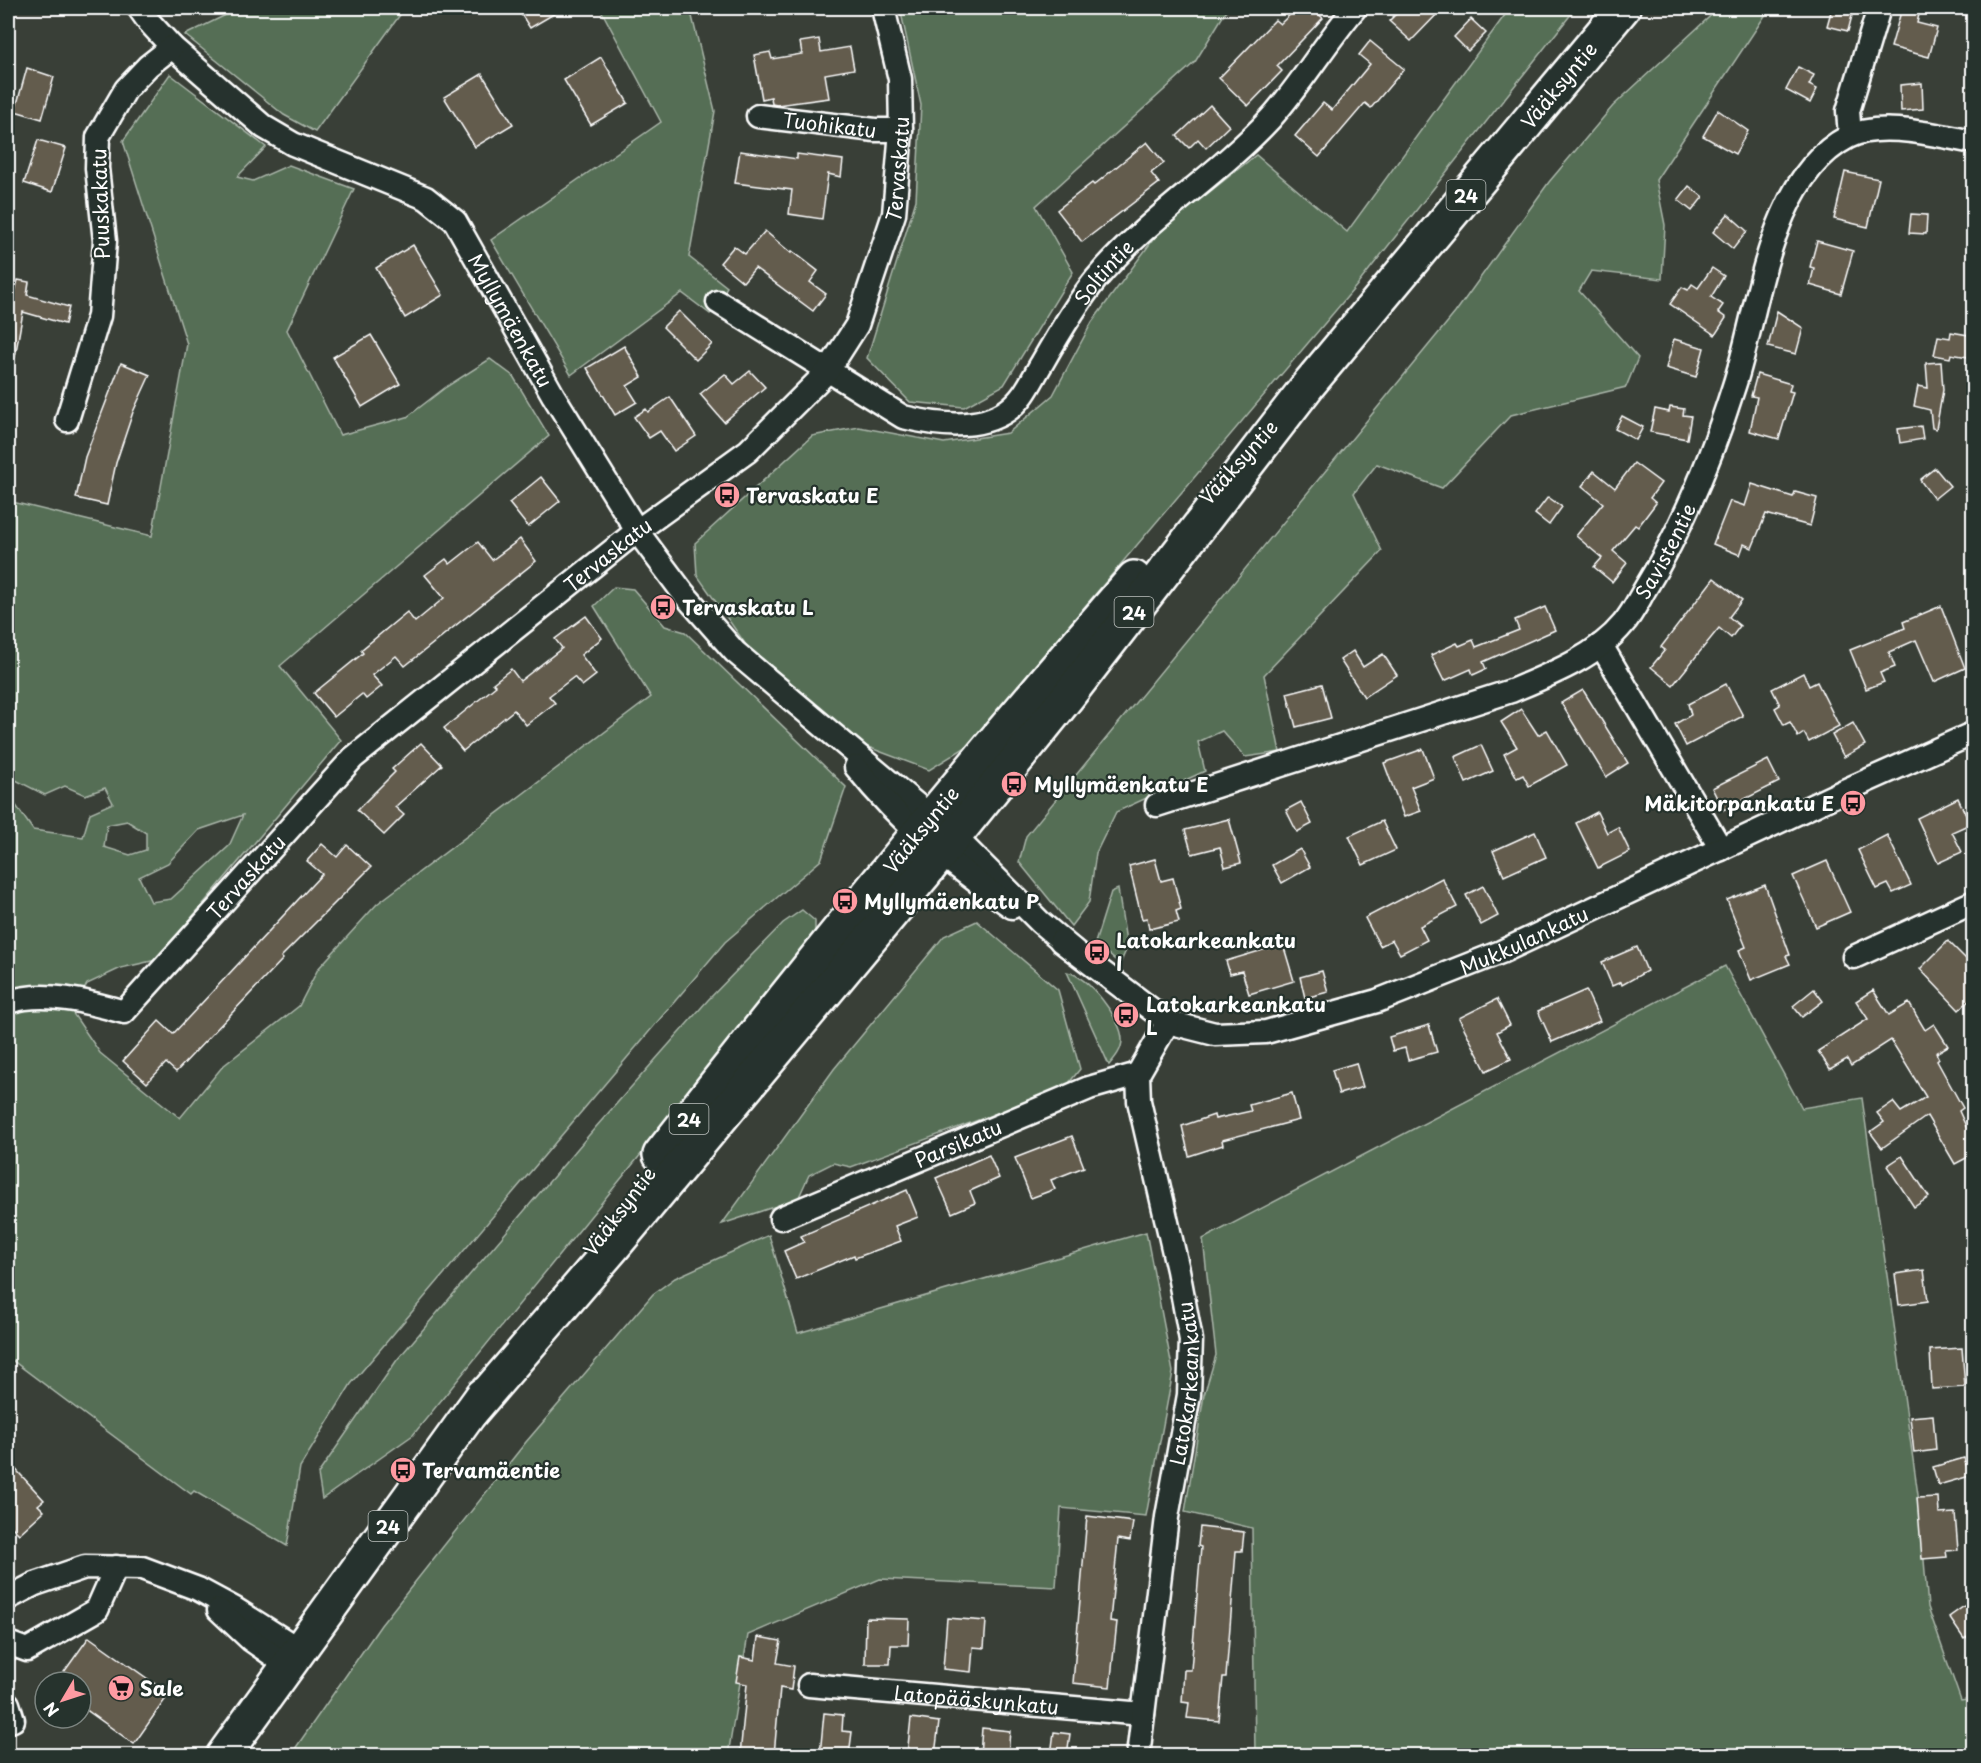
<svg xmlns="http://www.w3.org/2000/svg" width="1981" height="1763" font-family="'Playpen Sans',sans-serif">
  <rect width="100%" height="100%" fill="#393f37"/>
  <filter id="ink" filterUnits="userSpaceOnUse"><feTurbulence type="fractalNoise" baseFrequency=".0167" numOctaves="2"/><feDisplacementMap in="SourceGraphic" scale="12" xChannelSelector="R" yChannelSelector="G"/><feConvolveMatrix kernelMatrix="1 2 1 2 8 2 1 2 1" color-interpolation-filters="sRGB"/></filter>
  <g filter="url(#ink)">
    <g fill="#556e55" stroke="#aab6aa" stroke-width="1.5" fill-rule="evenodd">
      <path d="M240 8H405L315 132 284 115 185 35Z"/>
      <path d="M600 8H690L715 111 689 257 727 287 710 314 682 293 571 375 491 240 661 122Z"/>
      <path d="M900 8H1228L1195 62 1036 206 1073 272 1004 385 964 407 910 402 867 358 916 200 921 105Z"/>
      <path d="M1510 8H1576L1358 284 966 747 929 770 860 744 751 652 697 575 695 543 812 436 859 427 944 443 1008 433 1053 395 1092 322 1158 233 1256 155 1347 232Z"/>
      <path d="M1719 8H1770L1656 180 1665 225 1662 279 1591 271 1579 291 1638 358 1626 387 1511 415 1442 488 1377 464 1354 493 1382 551 1264 675 1280 752 1245 757 1222 731 1198 742 1205 771 1116 812 1096 853 1089 902 1071 926 1019 862 1026 836 1455 313 1549 182 1613 106Z"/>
      <path d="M170 74 266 147 237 177 253 181 289 165 354 189 287 330 340 435 407 417 446 387 490 359 513 376 549 436 280 666 341 740 156 960 121 968 87 984 72 1012 100 1053 180 1118 223 1066 299 1006 318 969 377 904 651 697 594 606 614 587 633 589 665 626 685 632 846 787 821 860 725 942 351 1384 300 1467 287 1546 194 1491 191 1494 8 1357V794L33 830 83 837 90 813 113 803 105 788 85 795 65 786 45 795 10 777 8 782V501L152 536 187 344 123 141ZM243 815 229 846 171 899 151 902 139 877 168 863 199 830ZM127 821 146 833V850L130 855 104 847 107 825Z"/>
      <path d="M1118 889 1127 948 1120 964 1095 943 1111 892Z"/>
      <path d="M802 910 815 921V937L806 951 413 1435 322 1499 318 1474 397 1360 595 1128 708 1000 783 923Z"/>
      <path d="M977 921 1058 990 1080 1069 1065 1088 851 1167 833 1163 809 1175 798 1199 722 1224 834 1069 944 936Z"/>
      <path d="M1725 966 1802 1108 1862 1098 1919 1502 1928 1607 1961 1701 1973 1699V1755H1255L1252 1528 1185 1512 1204 1395 1216 1355 1203 1239Z"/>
      <path d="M1067 972C1087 975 1122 1019 1122 1040 1122 1050 1115 1058 1109 1065Z"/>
      <path d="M1146 1232 1173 1372 1146 1516 1061 1508 1056 1587 880 1579 748 1635 728 1755 290 1756 381 1625 526 1442 653 1294 675 1278 769 1235 798 1333Z"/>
    </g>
    <g fill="#645b4e" stroke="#fff" stroke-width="1.5">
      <path d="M517 8H564L530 28Z"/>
      <path d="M1297 8H1311L1323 18 1277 66 1282 71 1248 106 1219 78 1275 20 1280 24Z"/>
      <path d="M1402 8H1443L1411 41 1389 21Z"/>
      <path d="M1832 8H1854L1848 31 1827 26Z"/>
      <path d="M1902 8 1920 10 1917 23 1937 28 1929 57 1891 47Z"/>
      <path d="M1471 19 1486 33 1468 51 1454 37Z"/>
      <path d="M819 39 821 52 850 47 854 69 825 74 829 98 777 105 772 104 771 97 762 99 754 55 770 52 772 59 802 54 800 42Z"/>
      <path d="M1370 41 1404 69 1371 108 1365 103 1319 157 1295 136 1323 103 1332 110 1370 64 1359 55Z"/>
      <path d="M601 57 628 103 591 125 564 80Z"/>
      <path d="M1798 67 1814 75 1809 85 1817 89 1810 103 1786 90Z"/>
      <path d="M27 68 54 77 42 119 15 111Z"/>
      <path d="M482 74 513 124 475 147 444 97Z"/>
      <path d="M1922 83 1923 109 1901 111 1900 85Z"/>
      <path d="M1210 105 1229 126 1206 148 1198 139 1189 148 1177 136Z"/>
      <path d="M1718 110 1748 131 1735 154 1703 136Z"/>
      <path d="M38 140 66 148 52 192 24 183Z"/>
      <path d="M1147 142 1164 163 1151 173 1159 183 1082 242 1057 210 1092 183 1094 185Z"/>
      <path d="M740 151 797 159V154L843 160 841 177 828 174 822 219 789 214 792 190 735 183Z"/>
      <path d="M1845 172 1879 179 1868 227 1834 219Z"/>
      <path d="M1689 186 1703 197 1692 211 1678 200Z"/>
      <path d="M1728 214 1747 231 1733 249 1713 232Z"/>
      <path d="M1911 214 1927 215 1926 234 1909 233Z"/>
      <path d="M765 231 791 253 792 251 818 271 810 282 826 294 813 311 755 268 743 282 720 263 734 246 745 254Z"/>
      <path d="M1817 241 1853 251 1841 294 1810 285 1814 268 1810 267Z"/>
      <path d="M413 245 443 295 405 318 376 268Z"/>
      <path d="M1712 268 1724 276 1711 297 1723 305 1718 312 1726 318 1715 335 1670 304 1682 287 1688 290 1692 284 1698 288Z"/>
      <path d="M18 280 29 282 27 295 69 307 65 324 23 312 15 357 8 356V319Z"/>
      <path d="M679 311 712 344 696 360 663 327Z"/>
      <path d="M1777 311 1803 328 1796 354 1768 347Z"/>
      <path d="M1951 332 1974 336V358L1951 354 1950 358 1934 355 1938 336 1950 338Z"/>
      <path d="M371 335 400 384 362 407 333 357Z"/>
      <path d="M1674 339 1704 348 1696 377 1666 368Z"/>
      <path d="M624 346 642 377 627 386 637 402 615 415 587 368Z"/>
      <path d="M1941 362 1943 390 1936 429 1932 428 1930 410 1914 406 1918 386 1928 388 1926 363Z"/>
      <path d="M121 363 150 375 133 412 116 463 107 505 76 498 85 457Z"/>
      <path d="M750 371 765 387 724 422 700 394 725 374 734 384Z"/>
      <path d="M1757 374 1791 384 1789 391 1793 392 1779 439 1750 431 1757 397 1751 396Z"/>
      <path d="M670 397 696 436 674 451 660 431 649 438 634 417 646 409 648 412Z"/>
      <path d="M1670 407 1684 409 1683 415 1691 416 1687 439 1650 432 1655 409 1669 412Z"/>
      <path d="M1622 416 1643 427 1636 440 1615 429Z"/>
      <path d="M1921 426 1923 439 1900 443 1898 429Z"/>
      <path d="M1634 463 1661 483 1650 498 1656 503 1638 527 1635 525 1613 551 1627 563 1612 582 1594 567 1602 558 1576 536 1603 503 1582 486 1594 471 1615 488Z"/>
      <path d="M1935 468 1950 486 1934 499 1920 480Z"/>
      <path d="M541 477 560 501 528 527 509 503Z"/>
      <path d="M1752 484 1793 497 1795 492 1817 498 1810 526 1766 514 1752 548 1744 544 1740 555 1713 544 1730 501 1745 506Z"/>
      <path d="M1548 497 1562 507 1549 525 1535 514Z"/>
      <path d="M520 539 536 561 405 666 396 656 372 675 382 686 366 699 362 694 334 717 314 693 363 653 361 650 407 612 415 622 444 598 425 575 446 559 450 564 478 542 492 560Z"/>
      <path d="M1714 578 1742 600 1729 617 1740 626 1731 638 1719 628 1673 685 1651 667 1665 650 1661 647Z"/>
      <path d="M1941 606 1965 668 1934 682 1916 640 1889 652 1895 667 1880 673 1884 682 1866 689 1850 650 1905 628 1903 622Z"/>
      <path d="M1545 607 1555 630 1483 662 1486 669 1473 675 1471 669 1444 681 1431 655 1457 643 1459 646 1473 640 1476 647 1519 630 1515 620Z"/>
      <path d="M586 616 602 638 581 655 596 675 582 686 574 677 549 696 555 703 526 725 514 710 463 751 444 728 496 686 493 683 511 669 520 681 562 648 555 639Z"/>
      <path d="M1353 651 1363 667 1383 654 1397 675 1364 697 1340 660Z"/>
      <path d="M1803 673 1809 686 1817 682 1839 726 1809 742 1804 733 1798 737 1790 722 1784 725 1775 708 1780 705 1772 689Z"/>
      <path d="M1322 684 1331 718 1296 727 1287 693Z"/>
      <path d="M1726 684 1743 716 1686 746 1675 724 1691 715 1688 704Z"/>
      <path d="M1583 690 1628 763 1606 777 1561 703Z"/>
      <path d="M1521 709 1538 735 1547 730 1567 765 1529 786 1523 775 1517 778 1504 754 1517 747 1501 722Z"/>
      <path d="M1853 723 1865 745 1844 757 1832 735Z"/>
      <path d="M421 743 442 765 395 807 404 815 384 835 357 810 395 772 392 769Z"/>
      <path d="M1481 745 1493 771 1466 783 1455 757Z"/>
      <path d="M1423 749 1434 778 1411 787 1421 811 1404 817 1384 763Z"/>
      <path d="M1768 760 1779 782 1723 810 1712 788Z"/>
      <path d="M1958 798 1970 824 1952 832 1962 852 1938 863 1917 818Z"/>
      <path d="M1301 802 1312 824 1297 832 1286 810Z"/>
      <path d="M1597 812 1607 833 1618 827 1630 852 1598 868 1576 823Z"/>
      <path d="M1229 819 1241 863 1225 867 1220 847 1192 854 1185 830Z"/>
      <path d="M1382 821 1396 850 1363 865 1349 836Z"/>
      <path d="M1535 832 1546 857 1504 876 1493 851Z"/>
      <path d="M1887 835 1911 885 1893 893 1888 884 1877 889 1858 850Z"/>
      <path d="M322 844 337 857 347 845 371 867 281 957 283 959 176 1072 166 1063 147 1083 123 1061 159 1021 173 1034 322 874 307 861Z"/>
      <path d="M1300 849 1310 867 1282 883 1272 865Z"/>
      <path d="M1155 859 1161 881 1173 878 1181 909 1176 911 1179 922 1149 929 1147 918 1142 919 1129 866Z"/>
      <path d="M1827 861 1850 912 1816 927 1793 876Z"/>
      <path d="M1442 878 1457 907 1420 926 1427 940 1400 954 1392 940 1380 946 1365 918Z"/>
      <path d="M1765 885 1790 955 1786 956 1790 964 1751 980 1739 950 1746 947 1727 900Z"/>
      <path d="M1483 886 1498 916 1481 925 1466 895Z"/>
      <path d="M1948 941 1974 967V996L1959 1010 1920 969Z"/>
      <path d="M1283 944 1294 981 1249 994 1242 971 1230 974 1226 961Z"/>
      <path d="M1637 947 1647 971 1622 985 1621 982 1612 986 1602 962Z"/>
      <path d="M1322 971 1328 992 1305 998 1300 977Z"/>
      <path d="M1814 989 1823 1001 1802 1017 1793 1006Z"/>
      <path d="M1586 990 1600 1021 1552 1042 1538 1011Z"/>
      <path d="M1873 990 1889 1015 1909 1003 1925 1030 1934 1024 1948 1046 1936 1053 1939 1059 1937 1061 1963 1108 1959 1111 1974 1144V1154L1955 1164 1927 1116 1882 1148 1870 1132 1884 1122 1877 1113 1893 1102 1901 1112 1926 1097 1891 1040 1851 1066 1847 1059 1830 1069 1818 1051 1868 1019 1856 1001Z"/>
      <path d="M1497 999 1510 1025 1497 1032 1511 1059 1486 1071 1459 1018Z"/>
      <path d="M1429 1025 1437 1052 1408 1060 1405 1048 1393 1051 1389 1037Z"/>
      <path d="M1356 1063 1363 1087 1339 1094 1332 1070Z"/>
      <path d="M1292 1093 1299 1120 1222 1140 1223 1145 1189 1156 1182 1126 1214 1115 1215 1119 1251 1111 1249 1105Z"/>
      <path d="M1072 1136 1084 1167 1051 1180 1055 1189 1031 1198 1015 1158Z"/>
      <path d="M989 1155 999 1178 970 1191 975 1203 952 1213 936 1178Z"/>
      <path d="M1902 1156 1929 1197 1914 1207 1887 1166Z"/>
      <path d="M907 1190 918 1217 895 1226 901 1241 855 1258 854 1255 796 1279 784 1251 804 1242 801 1236Z"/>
      <path d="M1924 1270 1928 1301 1899 1305 1895 1274Z"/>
      <path d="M1962 1348 1965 1387 1932 1389 1930 1350Z"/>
      <path d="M1933 1415 1936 1450 1914 1453 1910 1417Z"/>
      <path d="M1964 1458 1970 1476 1938 1485 1933 1467Z"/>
      <path d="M8 1461 44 1500 38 1505 44 1511 19 1534 8 1523Z"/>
      <path d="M1938 1497 1939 1514 1955 1513 1958 1550 1946 1551 1947 1557 1922 1559 1917 1498Z"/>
      <path d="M1087 1516 1133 1522 1130 1541 1118 1539 1110 1621 1117 1622 1110 1687 1073 1683Z"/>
      <path d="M1200 1527 1244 1532 1242 1551H1236L1226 1677H1223L1219 1721 1187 1718 1189 1703 1182 1702 1184 1670H1191L1201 1547 1198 1546Z"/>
      <path d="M1974 1599V1633L1964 1639 1949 1617Z"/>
      <path d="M866 1618 909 1619 908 1645H891L890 1664H865Z"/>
      <path d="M947 1618 986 1621 984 1648 973 1647 971 1672 943 1669Z"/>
      <path d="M89 1637 169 1694 134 1744 81 1706V1682L64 1672Z"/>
      <path d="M758 1637 781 1641 777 1663 794 1666 791 1690 780 1688 774 1755H740L747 1684 736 1682 740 1657 755 1660Z"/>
      <path d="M824 1713 843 1715 842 1731 852 1732 849 1755H820Z"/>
      <path d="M911 1718 939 1722 935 1755H907Z"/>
      <path d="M982 1728 1010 1731 1008 1755H980Z"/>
      <path d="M1054 1732 1070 1734 1067 1755H1051Z"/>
    </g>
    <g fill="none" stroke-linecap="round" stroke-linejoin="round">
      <defs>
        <g id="minor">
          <path id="s1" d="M139 8 149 22 172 47 264 127 293 144 426 198 455 221 553 395 637 531 684 594 735 652 955 837 1040 922 1073 950"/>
          <path id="s2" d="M758 116 875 130H901"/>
          <path d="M1850 135 1848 111 1879 8"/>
          <path id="s3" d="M718 302 903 417C936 425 978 431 1008 410 1025 398 1032 379 1042 363 1058 335 1076 304 1096 279 1147 218 1216 177 1270 119 1301 85 1325 43 1355 8"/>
          <path d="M67 420 99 316 105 241 97 168 98 137 126 89 148 66 172 47"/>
          <path d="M1601 645 1721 849"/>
          <path d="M856 767C902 825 952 865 1012 907"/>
          <path id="s4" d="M1157 805 1511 691C1549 675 1596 657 1623 624 1632 614 1638 601 1645 589 1683 527 1712 456 1734 386 1760 307 1768 179 1848 137 1880 120 1939 136 1974 142"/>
          <path id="s5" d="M1061 941 1168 1022 1215 1034 1266 1032 1377 1001 1501 952 1844 791 1974 733"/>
          <path d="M1854 957 1974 902"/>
          <path id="s6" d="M8 1002C44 990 89 1002 124 1012L353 758 637 531 748 451 827 372 857 325 894 214 901 130 900 79 883 8"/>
          <path id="s7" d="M781 1218 1089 1088 1138 1074"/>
          <path d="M8 1598 35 1584 85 1567 142 1568 198 1589 235 1609 298 1649"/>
          <path d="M219 1610 251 1640 287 1665"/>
          <path d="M8 1643 27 1650 97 1610 116 1567"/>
          <path id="s8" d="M809 1685 1143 1714"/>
          <path d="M8 1704 13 1720"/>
          <path id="s9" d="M1138 1756 1167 1517 1189 1395 1191 1340 1178 1270 1139 1101 1138 1074 1168 1022"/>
        </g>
        <g id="highway">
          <path id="s10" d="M660 1155C813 959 970 766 1134 578"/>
          <path id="s11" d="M471 1412 613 1247 925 873 1068 696 1309 384 1623 8"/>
          <path d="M223 1756 483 1395"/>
        </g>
      </defs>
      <use href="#minor" stroke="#fff" stroke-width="27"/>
      <use href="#highway" stroke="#fff" stroke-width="38"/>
      <use href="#minor" stroke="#26332d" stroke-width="22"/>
      <use href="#highway" stroke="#26332d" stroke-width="33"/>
    </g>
  </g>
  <defs>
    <symbol id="bus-disc" viewBox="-11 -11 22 22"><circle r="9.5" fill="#ff9aa2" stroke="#26332d"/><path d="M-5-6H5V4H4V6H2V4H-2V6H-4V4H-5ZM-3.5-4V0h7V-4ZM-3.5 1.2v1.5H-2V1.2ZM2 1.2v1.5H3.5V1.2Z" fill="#111"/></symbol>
    <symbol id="supermarket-disc" viewBox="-11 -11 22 22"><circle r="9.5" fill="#ff9aa2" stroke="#26332d"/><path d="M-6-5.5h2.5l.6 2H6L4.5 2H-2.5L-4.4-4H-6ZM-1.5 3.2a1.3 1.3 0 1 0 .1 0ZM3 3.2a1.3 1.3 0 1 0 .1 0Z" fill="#111"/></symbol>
  </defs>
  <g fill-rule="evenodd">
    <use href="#bus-disc" x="712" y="480" width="30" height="30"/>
    <use href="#bus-disc" x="648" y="592" width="30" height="30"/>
    <use href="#bus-disc" x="999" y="769" width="30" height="30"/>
    <use href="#bus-disc" x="1838" y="788" width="30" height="30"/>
    <use href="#bus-disc" x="830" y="886" width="30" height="30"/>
    <use href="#bus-disc" x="1082" y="937" width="30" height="30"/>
    <use href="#bus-disc" x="1111" y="1000" width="30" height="30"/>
    <use href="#bus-disc" x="388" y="1455" width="30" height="30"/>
    <use href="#supermarket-disc" x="106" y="1673" width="30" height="30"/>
  </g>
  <g text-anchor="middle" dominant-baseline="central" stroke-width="4.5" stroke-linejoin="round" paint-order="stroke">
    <g fill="#26332d" stroke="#bec2c0" stroke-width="1.5">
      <rect x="1446.5" y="180" width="39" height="30" rx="4.5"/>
      <rect x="1114.5" y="597" width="39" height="30" rx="4.5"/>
      <rect x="669.5" y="1104" width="39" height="30" rx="4.5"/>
      <rect x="368.5" y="1511" width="39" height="30" rx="4.5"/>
    </g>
    <g font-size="18" font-weight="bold" fill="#fff">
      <text x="1466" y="195">24</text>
      <text x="1134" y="612">24</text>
      <text x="689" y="1119">24</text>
      <text x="388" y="1526">24</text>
    </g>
    <g font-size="20" fill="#fff" stroke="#26332d">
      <text stroke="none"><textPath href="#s11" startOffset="1716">Vääksyntie</textPath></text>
      <text stroke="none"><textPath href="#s2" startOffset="72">Tuohikatu</textPath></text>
      <text stroke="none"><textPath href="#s6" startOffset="1290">Tervaskatu</textPath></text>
      <text transform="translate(100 204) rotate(-92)">Puuskakatu</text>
      <text stroke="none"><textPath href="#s3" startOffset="495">Soltintie</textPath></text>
      <text stroke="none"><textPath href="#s1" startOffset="501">Myllymäenkatu</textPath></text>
      <text transform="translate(1238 462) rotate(-48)">Vääksyntie</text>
      <text stroke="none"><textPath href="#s4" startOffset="588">Savistentie</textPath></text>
      <text stroke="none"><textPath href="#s6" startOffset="786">Tervaskatu</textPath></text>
      <text stroke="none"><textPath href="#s10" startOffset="417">Vääksyntie</textPath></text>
      <text stroke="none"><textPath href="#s6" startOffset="300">Tervaskatu</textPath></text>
      <text stroke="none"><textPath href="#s5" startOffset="508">Mukkulankatu</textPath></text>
      <text stroke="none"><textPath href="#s7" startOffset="192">Parsikatu</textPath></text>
      <text transform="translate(619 1211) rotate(-53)">Vääksyntie</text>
      <text stroke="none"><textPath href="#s9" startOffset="376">Latokarkeankatu</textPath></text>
      <text stroke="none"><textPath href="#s8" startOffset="168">Latopääskynkatu</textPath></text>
    </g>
    <g font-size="20" font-weight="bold" fill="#fff" stroke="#26332d" text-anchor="start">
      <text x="746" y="495">Tervaskatu E</text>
      <text x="682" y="607">Tervaskatu L</text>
      <text x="1034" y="784">Myllymäenkatu E</text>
      <text x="1834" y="803" text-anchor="end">Mäkitorpankatu E</text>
      <text x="864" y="901">Myllymäenkatu P</text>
      <text x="1116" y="940">Latokarkeankatu<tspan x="1116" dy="23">I</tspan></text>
      <text x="1146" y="1004">Latokarkeankatu<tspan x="1146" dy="23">L</tspan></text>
      <text x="422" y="1470">Tervamäentie</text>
      <text x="140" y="1688">Sale</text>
    </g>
  </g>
  <rect width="1981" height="1763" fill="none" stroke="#26332d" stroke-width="30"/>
  <rect x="15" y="15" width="1951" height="1733" fill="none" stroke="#fff" stroke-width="2" filter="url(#ink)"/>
  <g transform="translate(63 1700) rotate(231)"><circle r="28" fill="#26332d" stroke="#7d8581" stroke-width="1.5"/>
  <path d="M0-4.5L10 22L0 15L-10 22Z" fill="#ff9aa2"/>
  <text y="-9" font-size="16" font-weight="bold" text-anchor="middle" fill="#ffffff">N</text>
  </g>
</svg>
